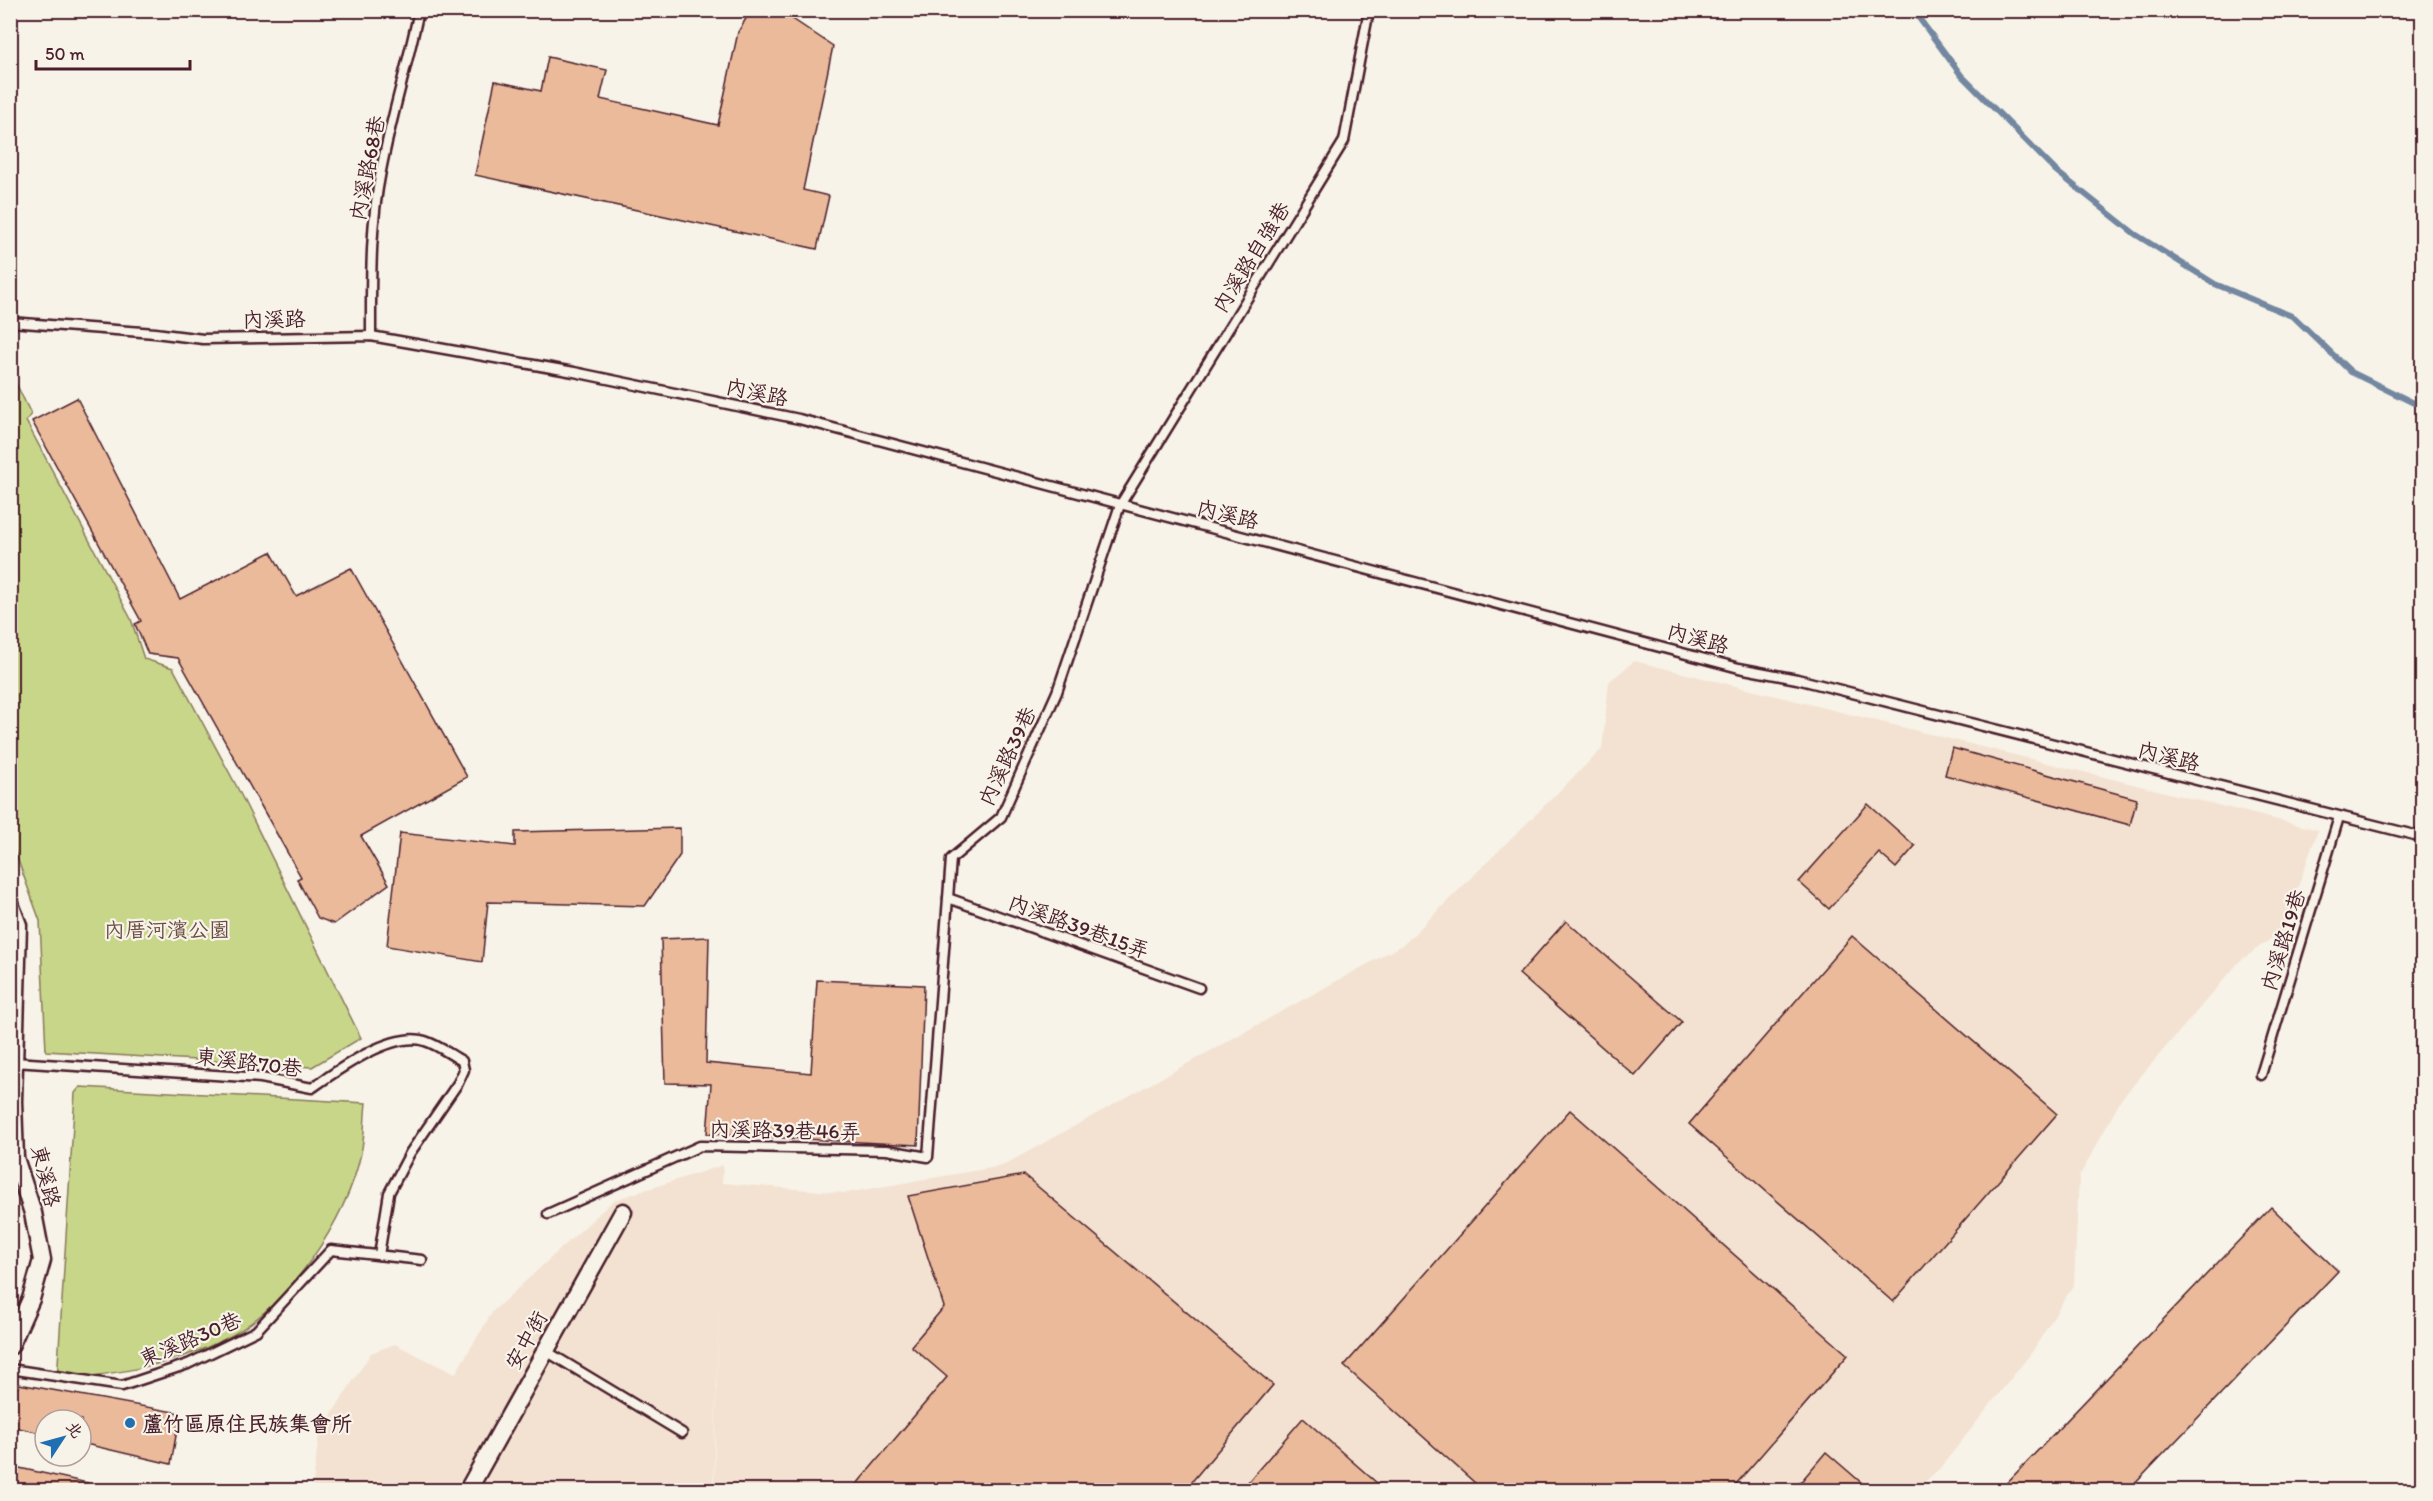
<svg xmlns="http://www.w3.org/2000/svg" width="2433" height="1501" font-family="Itim,'LXGW WenKai TC',sans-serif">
  <rect width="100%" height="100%" fill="#f7f3e8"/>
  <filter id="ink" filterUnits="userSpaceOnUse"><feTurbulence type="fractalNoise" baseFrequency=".0167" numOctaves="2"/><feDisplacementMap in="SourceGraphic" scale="12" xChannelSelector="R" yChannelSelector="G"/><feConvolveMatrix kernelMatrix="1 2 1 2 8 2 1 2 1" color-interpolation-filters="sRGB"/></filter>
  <g filter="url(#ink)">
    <path fill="#f3e2d1" d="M1634 661 2318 830 2283 930 2240 961 2122 1098 2079 1177 2074 1284 2032 1352 1941 1467 1916 1490H722L714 1483 719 1303 713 1490H312L319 1434 371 1353 395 1344 455 1374 493 1311 614 1200 723 1165 722 1183 846 1193 1002 1166 1404 944 1602 749 1609 682Z"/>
    <g fill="#c8d68a" stroke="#897a5a" stroke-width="1.5">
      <path d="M10 371 31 414 26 421 131 619 144 659 173 668 237 787 361 1038 312 1067 46 1051 40 921 11 841Z"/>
      <path d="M80 1087 366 1103C364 1119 365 1137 361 1153 347 1221 287 1308 225 1339 172 1366 115 1374 57 1380L75 1093Z"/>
    </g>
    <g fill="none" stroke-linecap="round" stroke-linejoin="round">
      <path stroke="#7387a1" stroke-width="6" d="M1913 10 1961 75 2056 171 2135 234 2215 284 2294 317 2351 372 2422 407"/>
    </g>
    <g fill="#eaba9b" stroke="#4a1f2b" stroke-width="1.5">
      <path d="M751 10H779L833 46 803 190 829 196 817 249 475 175 495 81 541 91 548 57 607 70 600 99 718 125 738 32Z"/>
      <path d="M77 398 180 599 271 552 296 596 351 568 467 777 361 836 389 884 334 924 318 918 297 879 301 877 178 658 148 654 135 624 141 621 32 421Z"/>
      <path d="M1952 748 2137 799 2130 825 1945 775Z"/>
      <path d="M1868 804 1915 846 1896 868 1879 853 1829 909 1799 882Z"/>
      <path d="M680 828V855L645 906 488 902 482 962 387 946 400 833 515 846V832Z"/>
      <path d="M1566 921 1682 1022 1635 1076 1519 974Z"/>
      <path d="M1852 936 2057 1114 1893 1302 1689 1124Z"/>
      <path d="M709 937 706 1063 811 1073 817 980 924 985 918 1145 707 1134 711 1084 665 1083 661 939Z"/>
      <path d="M1570 1110 1848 1355 1730 1491H1484L1344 1366Z"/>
      <path d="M1024 1175 1273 1385 1184 1491H851L947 1377 911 1346 944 1307 908 1196Z"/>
      <path d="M2271 1207 2338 1271 2128 1491H1999Z"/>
      <path d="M19 1384 180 1413 171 1464 81 1443V1420H45V1434L10 1426V1406Z"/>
      <path d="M1303 1418 1386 1491H1240Z"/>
      <path d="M1826 1452 1871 1491H1793Z"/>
      <path d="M15 1467 88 1483V1491H10Z"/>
    </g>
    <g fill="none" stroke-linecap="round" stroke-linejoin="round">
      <defs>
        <g id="lane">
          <path d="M10 322 155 333 203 339 371 336 574 372 799 419 1739 668 1797 679 2422 837"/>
          <path d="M371 336C371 280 370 226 381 171 391 117 408 64 419 10"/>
          <path d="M948 898 1199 988"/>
          <path d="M14 1062 261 1078 312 1088C339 1069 392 1031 425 1041 438 1045 451 1055 462 1061L464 1070 458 1083 410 1153 389 1193 379 1255"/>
          <path d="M2261 1075 2339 817"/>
          <path d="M548 1214 700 1146 887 1150 928 1157 951 859 1001 817 1057 692 1120 505 1344 141 1369 10"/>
          <path d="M546 1351 682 1433"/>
          <path d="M10 1369 122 1386 188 1364 256 1331 331 1250 422 1260"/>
        </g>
        <g id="street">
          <path d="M10 904 18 925 13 1101 15 1158 33 1213 42 1260 31 1299 10 1346"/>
          <path d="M468 1490 623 1212"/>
        </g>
      </defs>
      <use href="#lane" stroke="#4a1f2b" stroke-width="13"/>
      <use href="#street" stroke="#4a1f2b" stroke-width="21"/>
      <use href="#lane" stroke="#f7f3e8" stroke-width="8"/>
      <use href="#street" stroke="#f7f3e8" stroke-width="16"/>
    </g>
  </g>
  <circle fill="#1f6fb2" stroke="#f7f3e8" stroke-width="2" cx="130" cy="1423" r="6"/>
  <g text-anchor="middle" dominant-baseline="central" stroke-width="4.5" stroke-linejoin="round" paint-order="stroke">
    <g font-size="21" fill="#4a1f2b" stroke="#f7f3e8">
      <text transform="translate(367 168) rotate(-79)">內溪路68巷</text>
      <text transform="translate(1251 257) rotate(-58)">內溪路自強巷</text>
      <text transform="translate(274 319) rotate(-1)">內溪路</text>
      <text transform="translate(757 392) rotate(12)">內溪路</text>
      <text transform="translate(1228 514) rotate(14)">內溪路</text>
      <text transform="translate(1698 638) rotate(15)">內溪路</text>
      <text transform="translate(1007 756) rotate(-65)">內溪路39巷</text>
      <text transform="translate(2169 756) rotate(14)">內溪路</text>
      <text transform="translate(1079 926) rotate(20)">內溪路39巷15弄</text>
      <text transform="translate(2283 940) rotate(-73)">內溪路19巷</text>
      <text transform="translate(249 1062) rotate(7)">東溪路70巷</text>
      <text transform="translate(785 1130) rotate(1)">內溪路39巷46弄</text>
      <text transform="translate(46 1176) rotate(76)">東溪路</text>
      <text transform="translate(190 1339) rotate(-23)">東溪路30巷</text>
      <text transform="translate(526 1340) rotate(-61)">安中街</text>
    </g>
    <g font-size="21" fill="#6a4d43" stroke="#f7f3e8">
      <text x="167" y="929">內厝河濱公園</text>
    </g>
    <g font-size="21" font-weight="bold" fill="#4a1f2b" stroke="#f7f3e8" text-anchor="start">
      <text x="142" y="1423">蘆竹區原住民族集會所</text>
    </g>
  </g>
  <rect width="2433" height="1501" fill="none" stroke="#f7f3e8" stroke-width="36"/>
  <rect x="18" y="18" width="2397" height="1465" fill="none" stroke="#4a1f2b" stroke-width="2" filter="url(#ink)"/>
  <g transform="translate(63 1438) rotate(54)"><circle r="28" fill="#f7f3e8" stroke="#b29e9c" stroke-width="1.5"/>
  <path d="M0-4.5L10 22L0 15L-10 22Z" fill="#1f6fb2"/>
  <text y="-9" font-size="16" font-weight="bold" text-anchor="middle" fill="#4a1f2b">北</text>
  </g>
  <path d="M36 60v9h154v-9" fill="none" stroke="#4a1f2b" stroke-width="3"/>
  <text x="45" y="60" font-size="18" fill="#4a1f2b" stroke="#f7f3e8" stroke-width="4.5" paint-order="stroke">50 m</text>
</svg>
